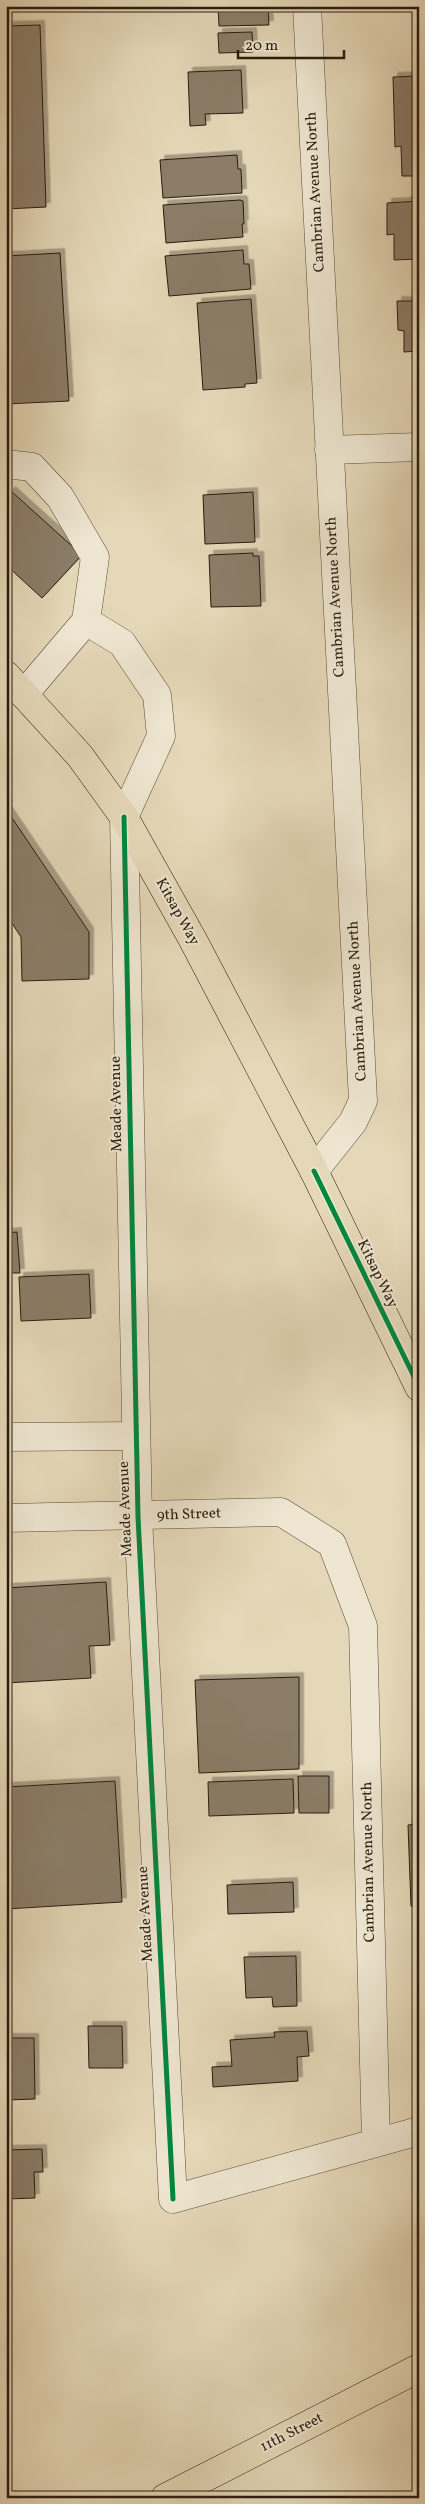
<svg xmlns="http://www.w3.org/2000/svg" width="425" height="2504" font-family="Vollkorn,serif">
  <defs>
    <filter id="shadow"><feDropShadow dx="4.5" dy="-4.5" stdDeviation="0" flood-color="#0004"/></filter>
  </defs>
  <rect width="100%" height="100%" fill="#e5d8b8"/>
  <filter id="stains"><feTurbulence type="fractalNoise" baseFrequency=".004" numOctaves="4"/><feColorMatrix values="0 0 0 0 .2 0 0 0 0 .09 0 0 0 0 .02 0 0 0 .5 -.17"/></filter>
  <radialGradient id="worn" r=".72"><stop offset=".6" stop-color="#630" stop-opacity="0"/><stop offset="1" stop-color="#630" stop-opacity=".3"/></radialGradient>
  <g fill="#8b7d67" stroke="#2a1b0f" filter="url(#shadow)">
    <path d="M218 6H268L269 25 219 26Z"/>
    <path d="M40 25 46 207 6 209V26Z"/>
    <path d="M252 32 253 52 219 53 218 33Z"/>
    <path d="M241 70 243 113 205 114 206 125 190 126 188 72Z"/>
    <path d="M419 76V176H402L401 146 395 147 393 77Z"/>
    <path d="M237 155 238 169H241L242 193 163 198 160 160Z"/>
    <path d="M240 200 243 201 244 224H242L243 237 166 243 163 205Z"/>
    <path d="M419 201V259L394 260V234L387 235V203Z"/>
    <path d="M243 250 244 264H249L251 289 169 296 165 256Z"/>
    <path d="M60 253 69 401 6 404V256Z"/>
    <path d="M251 299 257 383 245 384V387L203 390 197 303Z"/>
    <path d="M397 301H419V351L404 352V331L398 330Z"/>
    <path d="M11 491 82 555 42 598 6 565V496Z"/>
    <path d="M253 492 255 542 205 544 203 495Z"/>
    <path d="M253 553V556H259L261 606 211 607 209 555Z"/>
    <path d="M6 809 89 932V979L22 981 21 937 6 914Z"/>
    <path d="M17 1232 20 1273H6V1233Z"/>
    <path d="M89 1274 91 1318 21 1321 19 1277Z"/>
    <path d="M106 1582 110 1645 89 1646 91 1678 6 1683V1588Z"/>
    <path d="M299 1677V1769L199 1773 195 1680Z"/>
    <path d="M298 1776H329V1813H299Z"/>
    <path d="M293 1779 294 1813 209 1816 208 1782Z"/>
    <path d="M115 1781 122 1902 6 1909V1787Z"/>
    <path d="M419 1824V1906H411L408 1825Z"/>
    <path d="M293 1882 294 1912 228 1914 227 1885Z"/>
    <path d="M296 1956 297 2006 273 2007 272 1997 246 1998 244 1957Z"/>
    <path d="M88 2026H122L123 2068H89Z"/>
    <path d="M307 2031 309 2056 297 2057 298 2081 213 2087 212 2067 232 2066 230 2040 275 2037 274 2032Z"/>
    <path d="M6 2038H34L35 2099 6 2100Z"/>
    <path d="M42 2149 43 2172H34L35 2198 6 2199V2150Z"/>
  </g>
  <g fill="none" stroke-linecap="round" stroke-linejoin="round">
    <defs>
      <g id="minor">
        <path d="M307 6 363 1101 353 1122 314 1171"/>
        <path d="M329 450 419 447"/>
        <path d="M6 464 32 467 60 497 95 557 86 621 24 694"/>
        <path d="M86 621 122 643 157 695 161 736 124 817 138 1517 173 2199 419 2131"/>
        <path d="M6 1437 136 1436"/>
        <path d="M6 1518 281 1512 332 1544 363 1626 376 2142"/>
      </g>
      <g id="major">
        <path d="M6 675 80 756 124 817 193 940 314 1171 419 1387"/>
        <path d="M165 2498 419 2368"/>
      </g>
    </defs>
    <use href="#minor" stroke="#594a39" stroke-width="29"/>
    <use href="#major" stroke="#2a1b0f" stroke-width="29"/>
    <use href="#minor" stroke="#eee6d1" stroke-width="28"/>
    <use href="#major" stroke="#e5d8b8" stroke-width="28"/>
    <defs>
      <g id="cycleway">
        <path d="M124 817 138 1517 173 2199"/>
        <path d="M314 1171 419 1387"/>
      </g>
    </defs>
    <use href="#cycleway" stroke="#eee6d1" stroke-width="8"/>
    <use href="#cycleway" stroke="#00873e" stroke-width="5"/>
  </g>
  <g text-anchor="middle" dominant-baseline="central" stroke-width="4" stroke-linejoin="round" paint-order="stroke">
    <g font-size="15" fill="#2a1b0f" stroke="#eee6d1">
      <text transform="translate(316 192) rotate(-93)">Cambrian Avenue North</text>
      <text transform="translate(336 597) rotate(-93)">Cambrian Avenue North</text>
      <text transform="translate(177 912) rotate(61)">Kitsap Way</text>
      <text transform="translate(358 1001) rotate(-93)">Cambrian Avenue North</text>
      <text transform="translate(117 1104) rotate(-91)">Meade Avenue</text>
      <text transform="translate(377 1274) rotate(64)">Kitsap Way</text>
      <text transform="translate(126 1509) rotate(-92)">Meade Avenue</text>
      <text transform="translate(189 1515) rotate(-2)">9th Street</text>
      <text transform="translate(369 1862) rotate(-91)">Cambrian Avenue North</text>
      <text transform="translate(146 1914) rotate(-93)">Meade Avenue</text>
      <text transform="translate(292 2433) rotate(-27)">11th Street</text>
    </g>
  </g>
  <rect width="425" height="2504" fill="none" stroke="#e5d8b8" stroke-width="25"/>
  <rect x="8" y="8" width="410" height="2489" fill="none" stroke="#2a1b0f" stroke-width="2.5"/>
  <rect x="12" y="12" width="400" height="2479" fill="none" stroke="#2a1b0f"/>
  <path d="M238 50v8h106v-8" fill="none" stroke="#2a1b0f" stroke-width="2.5"/>
  <text x="245" y="50" font-size="15" fill="#2a1b0f" stroke="#eee6d1" stroke-width="4" paint-order="stroke">20 m</text>
  <rect width="100%" height="100%" filter="url(#stains)"/>
  <rect width="100%" height="100%" fill="url(#worn)"/>
</svg>
